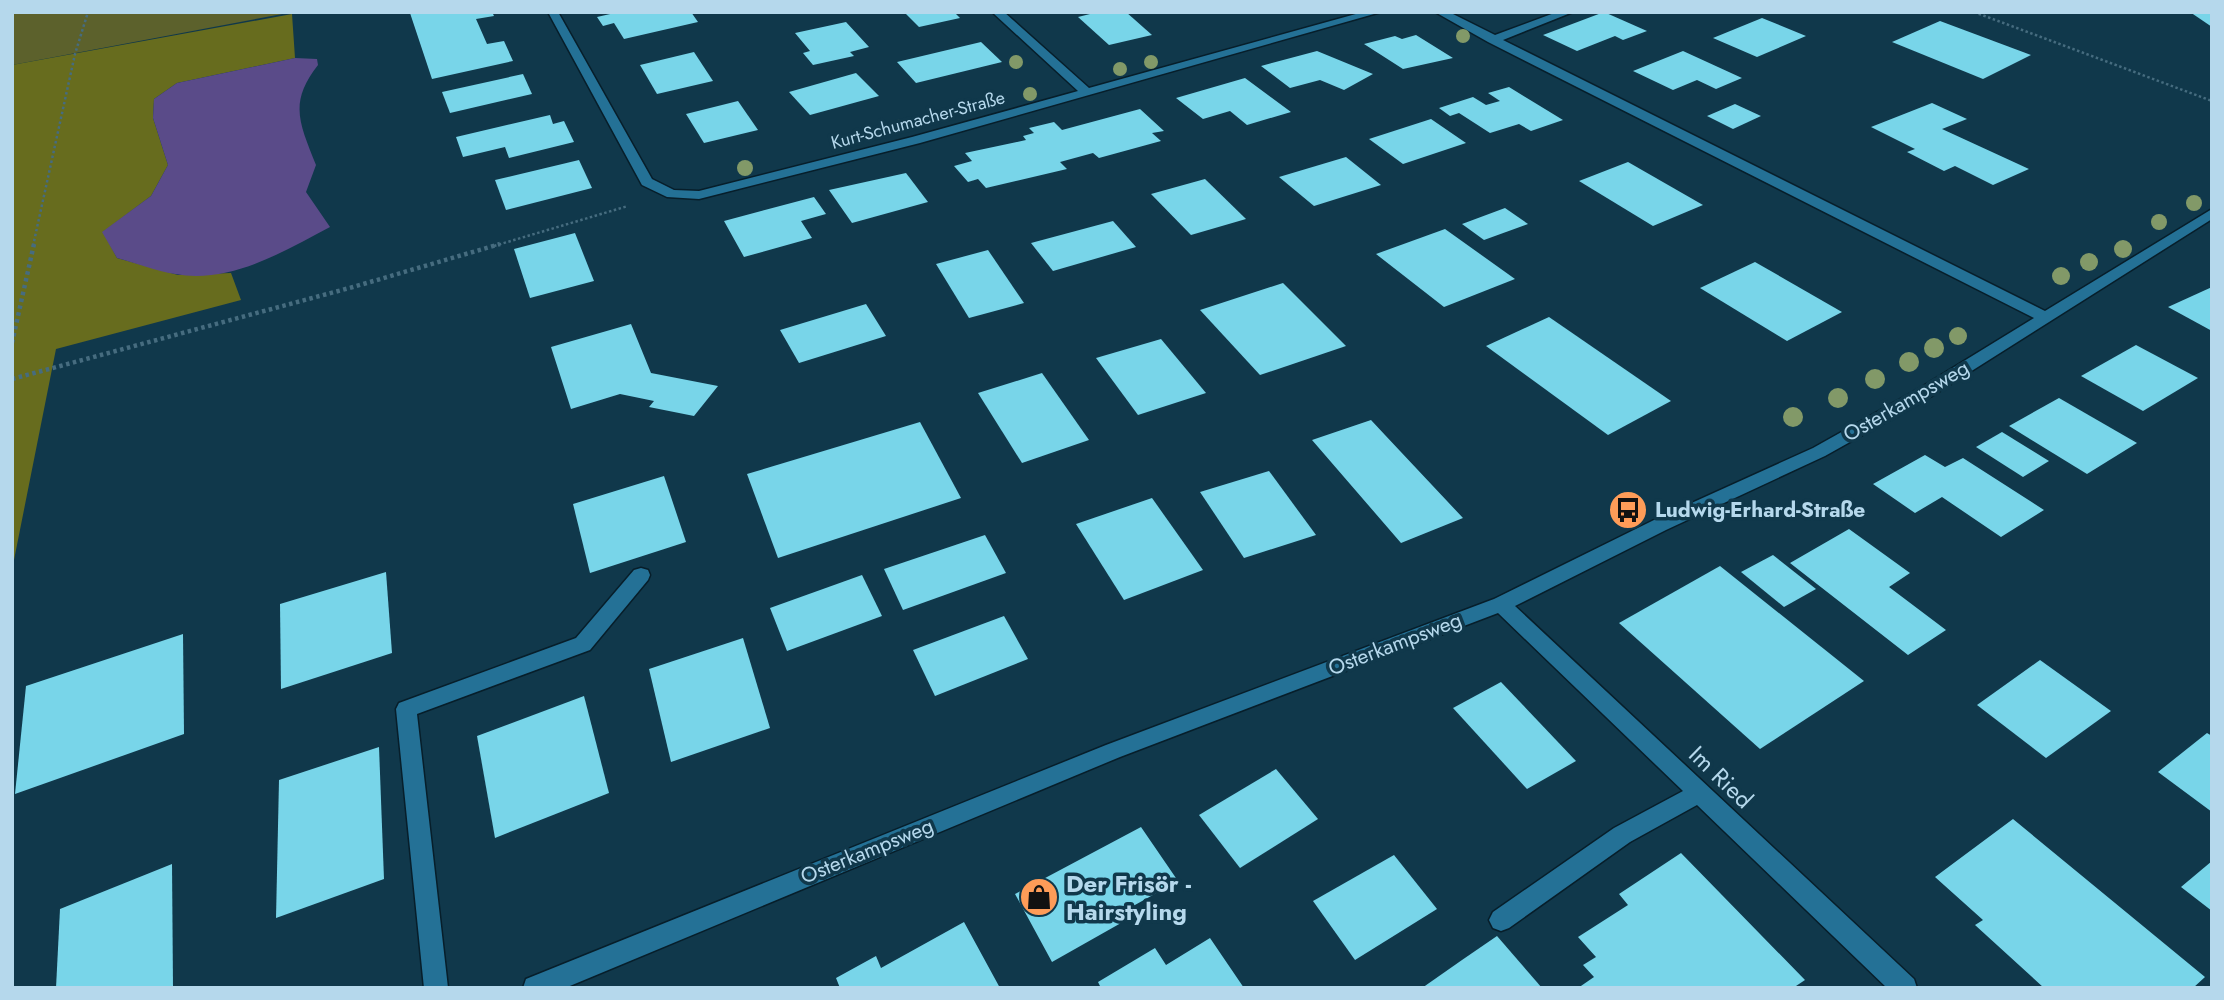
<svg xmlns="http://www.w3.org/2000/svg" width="2224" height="1000" font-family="Jost,sans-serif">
  <rect width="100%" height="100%" fill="#10384b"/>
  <path fill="#5c612c" d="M12 12H293L12 65Z"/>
  <path fill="#676c1e" d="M292 14 295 58 177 83 154 99 153 118 168 165 151 196 103 232 117 258 178 275 231 273 241 300 56 349 12 570V65Z"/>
  <path fill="#5a4b89" d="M295 58 317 59 318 65C288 103 300 124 316 165L306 192 330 227C283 252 230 284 175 274 156 271 136 263 117 258L102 232 151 196 168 165 153 118 154 99 177 83Z"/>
  <g fill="#78d5e9">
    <path d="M492 12 494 16 476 19 487 44 504 41 513 61 432 79 410 13Z"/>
    <path d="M619 12H691L698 22 624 39 614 23 603 26 597 17Z"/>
    <path d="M904 12H954L960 18 919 27Z"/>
    <path d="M1098 12H1126L1152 35 1109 45 1078 17Z"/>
    <path d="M1604 12 1647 31 1623 40 1615 36 1577 51 1543 35Z"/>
    <path d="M2190 12H2212V27Z"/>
    <path d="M1762 18 1806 36 1757 57 1713 38Z"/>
    <path d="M1940 21 2031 55 1983 79 1892 42Z"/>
    <path d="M846 22 869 47 850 52 854 56 813 65 803 53 810 51 795 33Z"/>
    <path d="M1416 35 1453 58 1403 69 1364 44 1395 36 1402 39Z"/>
    <path d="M981 42 1002 62 916 83 897 62Z"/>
    <path d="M1317 51 1373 74 1344 90 1320 80 1290 88 1261 66Z"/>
    <path d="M1683 51 1742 78 1716 89 1697 80 1673 90 1633 71Z"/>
    <path d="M694 52 713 81 657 94 640 65Z"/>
    <path d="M856 73 879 96 810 115 789 92Z"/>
    <path d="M523 74 532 94 450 113 442 92Z"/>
    <path d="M1245 78 1291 112 1247 125 1230 111 1203 119 1176 98Z"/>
    <path d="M1509 87 1563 120 1531 131 1519 124 1490 133 1459 113 1450 116 1439 108 1473 97 1486 105 1500 101 1488 93Z"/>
    <path d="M738 101 758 130 704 143 686 114Z"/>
    <path d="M1932 103 1967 119 1942 129 2029 169 1993 185 1955 166 1944 171 1907 152 1915 149 1871 127Z"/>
    <path d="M1735 104 1761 116 1733 129 1707 116Z"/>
    <path d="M1140 109 1164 131 1152 133 1161 141 1099 158 1093 153 1060 162 1067 169 986 188 978 179 968 182 954 166 972 161 965 153 1026 140 1023 136 1034 133 1029 128 1054 122 1062 130Z"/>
    <path d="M550 115 553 124 564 121 574 142 509 158 505 147 463 157 456 137Z"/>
    <path d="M1431 119 1466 143 1403 164 1369 139Z"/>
    <path d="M1346 157 1381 185 1314 206 1279 177Z"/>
    <path d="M579 160 592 188 506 210 495 180Z"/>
    <path d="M1628 162 1703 205 1653 226 1579 181Z"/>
    <path d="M906 173 928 202 852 223 829 190Z"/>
    <path d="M1205 179 1246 219 1191 235 1151 194Z"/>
    <path d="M814 197 826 214 801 221 812 238 744 257 724 221Z"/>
    <path d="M1505 208 1528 224 1484 240 1462 224Z"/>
    <path d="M1113 221 1136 247 1053 271 1031 243Z"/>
    <path d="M1445 229 1515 279 1444 307 1376 254Z"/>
    <path d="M575 233 594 281 530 298 514 249Z"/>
    <path d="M988 250 1024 303 969 318 936 264Z"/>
    <path d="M1755 262 1842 312 1787 341 1700 288Z"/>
    <path d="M1283 283 1346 346 1260 375 1200 310Z"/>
    <path d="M2212 287V331L2168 307Z"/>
    <path d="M866 304 886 336 799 363 780 330Z"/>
    <path d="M1549 317 1671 401 1608 435 1486 346Z"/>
    <path d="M631 324 651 373 718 386 694 416 649 407 654 401 620 394 571 409 551 347Z"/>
    <path d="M1161 339 1206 393 1138 415 1096 358Z"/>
    <path d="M2136 345 2198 378 2143 411 2081 376Z"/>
    <path d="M1042 373 1089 440 1022 463 978 393Z"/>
    <path d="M2059 398 2137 443 2087 474 2009 426Z"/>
    <path d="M1371 420 1385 435 1463 518 1401 543 1312 440Z"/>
    <path d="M920 422 961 498 778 558 747 474Z"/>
    <path d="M2002 432 2049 461 2023 477 1976 447Z"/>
    <path d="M1925 455 1945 467 1963 458 2044 510 2001 537 1942 497 1915 513 1873 484Z"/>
    <path d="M1269 471 1316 535 1244 558 1200 492Z"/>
    <path d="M664 476 686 542 590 573 573 504Z"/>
    <path d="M1152 498 1203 570 1124 600 1076 524Z"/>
    <path d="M1849 529 1910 573 1889 587 1946 630 1908 655 1790 563Z"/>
    <path d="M985 535 1006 573 903 610 884 569Z"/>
    <path d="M1773 555 1816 589 1784 607 1741 572Z"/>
    <path d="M1720 566 1864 681 1760 749 1619 623Z"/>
    <path d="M386 572 392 653 281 689 280 604Z"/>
    <path d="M862 575 882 616 787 651 770 608Z"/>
    <path d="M1004 616 1028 659 935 696 913 650Z"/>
    <path d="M183 634 184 734 15 794 26 686Z"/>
    <path d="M743 638 770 728 671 762 649 669Z"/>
    <path d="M2040 660 2111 711 2046 758 1977 705Z"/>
    <path d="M1501 682 1576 761 1527 789 1453 708Z"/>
    <path d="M584 696 609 793 495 838 477 736Z"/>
    <path d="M2207 733 2212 736V812L2158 772Z"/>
    <path d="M379 747 384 879 276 918 279 780Z"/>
    <path d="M1276 769 1318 819 1240 868 1199 815Z"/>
    <path d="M2013 819 2205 977 2193 988H2044L1975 925 1983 920 1935 877Z"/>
    <path d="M1141 827 1178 881 1117 915 1121 923 1052 962 1015 894Z"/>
    <path d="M1681 853 1805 980 1793 988H1578L1594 977 1583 965 1596 957 1578 937 1628 905 1619 894Z"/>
    <path d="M1394 855 1437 909 1355 960 1313 901Z"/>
    <path d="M2212 861V911L2181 887Z"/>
    <path d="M172 864 173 988H56L60 909Z"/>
    <path d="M964 922 1000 988H840L836 978 876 956 881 968Z"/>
    <path d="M1497 936 1542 988H1422L1462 960Z"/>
    <path d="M1210 938 1244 988H1101L1098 982 1155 948 1166 965Z"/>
  </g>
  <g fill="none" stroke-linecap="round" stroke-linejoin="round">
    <defs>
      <g id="minor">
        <path d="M548 12H558L652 179 674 190 699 191 912 137 1078 91 992 12H1004L1089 88 1363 12H1381L920 143 699 199 667 197 642 185Z"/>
        <path d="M1435 12H1449L1495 35 1557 12H1573L1503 40 2045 311 2212 209V219L1932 396 1825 456 1666 530 1515 606 1914 979 1917 988H1887L1697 805 1630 842 1509 928 1501 931 1493 928 1489 920 1493 912 1614 828 1683 791 1498 613 1120 757 565 988H523L526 979 1106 745 1494 599 1654 520 1813 448 1920 388 2034 318 1488 42Z"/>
        <path d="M641 568 648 570 650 575 648 580 590 650 417 714 448 988H424L396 709 399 703 576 638 634 570Z"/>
      </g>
    </defs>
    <use href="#minor" stroke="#071e2a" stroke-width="3"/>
    <g stroke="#466c7f" stroke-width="2.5" stroke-dasharray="2.5 2.5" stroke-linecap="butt">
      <path d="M1974 12 2212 101"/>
      <path d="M12 13 17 12"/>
      <path d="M33 246 75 54 88 12"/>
      <path d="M494 246 628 206"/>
    </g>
    <g stroke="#466c7f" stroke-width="4.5" stroke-dasharray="3.5 3.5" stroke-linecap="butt">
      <path d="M12 343 34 244"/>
      <path d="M12 379 353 287 500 244"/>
    </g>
    <use href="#minor" fill="#247196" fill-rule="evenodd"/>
  </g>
  <g fill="#829968">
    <circle cx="1463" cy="36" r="7"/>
    <circle cx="1016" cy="62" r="7"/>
    <circle cx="1151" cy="62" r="7"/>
    <circle cx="1120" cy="69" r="7"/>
    <circle cx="1030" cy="94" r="7"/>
    <circle cx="901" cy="126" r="7"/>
    <circle cx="745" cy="168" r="8"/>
    <circle cx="2194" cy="203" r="8"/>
    <circle cx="2159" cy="222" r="8"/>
    <circle cx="2123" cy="249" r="9"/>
    <circle cx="2089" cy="262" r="9"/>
    <circle cx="2061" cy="276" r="9"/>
    <circle cx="1958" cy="336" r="9"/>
    <circle cx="1934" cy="348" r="10"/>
    <circle cx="1909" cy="362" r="10"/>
    <circle cx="1875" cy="379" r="10"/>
    <circle cx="1838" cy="398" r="10"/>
    <circle cx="1793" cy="417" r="10"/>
  </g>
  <defs>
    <symbol id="bus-disc" viewBox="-11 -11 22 22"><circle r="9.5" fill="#fe9c58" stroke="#10384b"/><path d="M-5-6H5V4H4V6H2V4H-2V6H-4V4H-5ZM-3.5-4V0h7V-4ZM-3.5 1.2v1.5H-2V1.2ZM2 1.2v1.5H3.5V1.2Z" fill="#111"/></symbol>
    <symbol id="shop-disc" viewBox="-11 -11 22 22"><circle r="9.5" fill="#fe9c58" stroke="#10384b"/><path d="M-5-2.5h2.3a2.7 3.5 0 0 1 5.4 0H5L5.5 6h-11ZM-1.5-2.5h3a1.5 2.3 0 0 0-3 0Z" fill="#111"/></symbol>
  </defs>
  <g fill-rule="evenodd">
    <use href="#bus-disc" x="1606" y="488" width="44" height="44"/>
    <use href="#shop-disc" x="1017" y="875" width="44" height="44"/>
  </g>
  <g text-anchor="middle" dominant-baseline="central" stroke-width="7" stroke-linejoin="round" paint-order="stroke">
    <g font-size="18" fill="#b5d8ec" stroke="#10384b">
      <text transform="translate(918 120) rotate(-15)">Kurt-Schumacher-Straße</text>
    </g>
    <g font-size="21" fill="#b5d8ec" stroke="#10384b">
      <text transform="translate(1906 401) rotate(-30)">Osterkampsweg</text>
      <text transform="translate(1395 644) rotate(-21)">Osterkampsweg</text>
      <text transform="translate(867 851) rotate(-22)">Osterkampsweg</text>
    </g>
    <g font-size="21" font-weight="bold" fill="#b5d8ec" stroke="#10384b" text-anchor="start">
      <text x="1655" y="510">Ludwig-Erhard-Straße</text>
    </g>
    <g font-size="24" fill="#b5d8ec" stroke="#10384b">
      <text transform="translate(1721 777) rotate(44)">Im Ried</text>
    </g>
    <g font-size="24" font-weight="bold" fill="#b5d8ec" stroke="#10384b" text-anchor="start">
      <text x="1066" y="883">Der Frisör -<tspan x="1066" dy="28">Hairstyling</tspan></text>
    </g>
  </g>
  <rect width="2224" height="1000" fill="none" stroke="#b5d8ec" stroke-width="28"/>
</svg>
